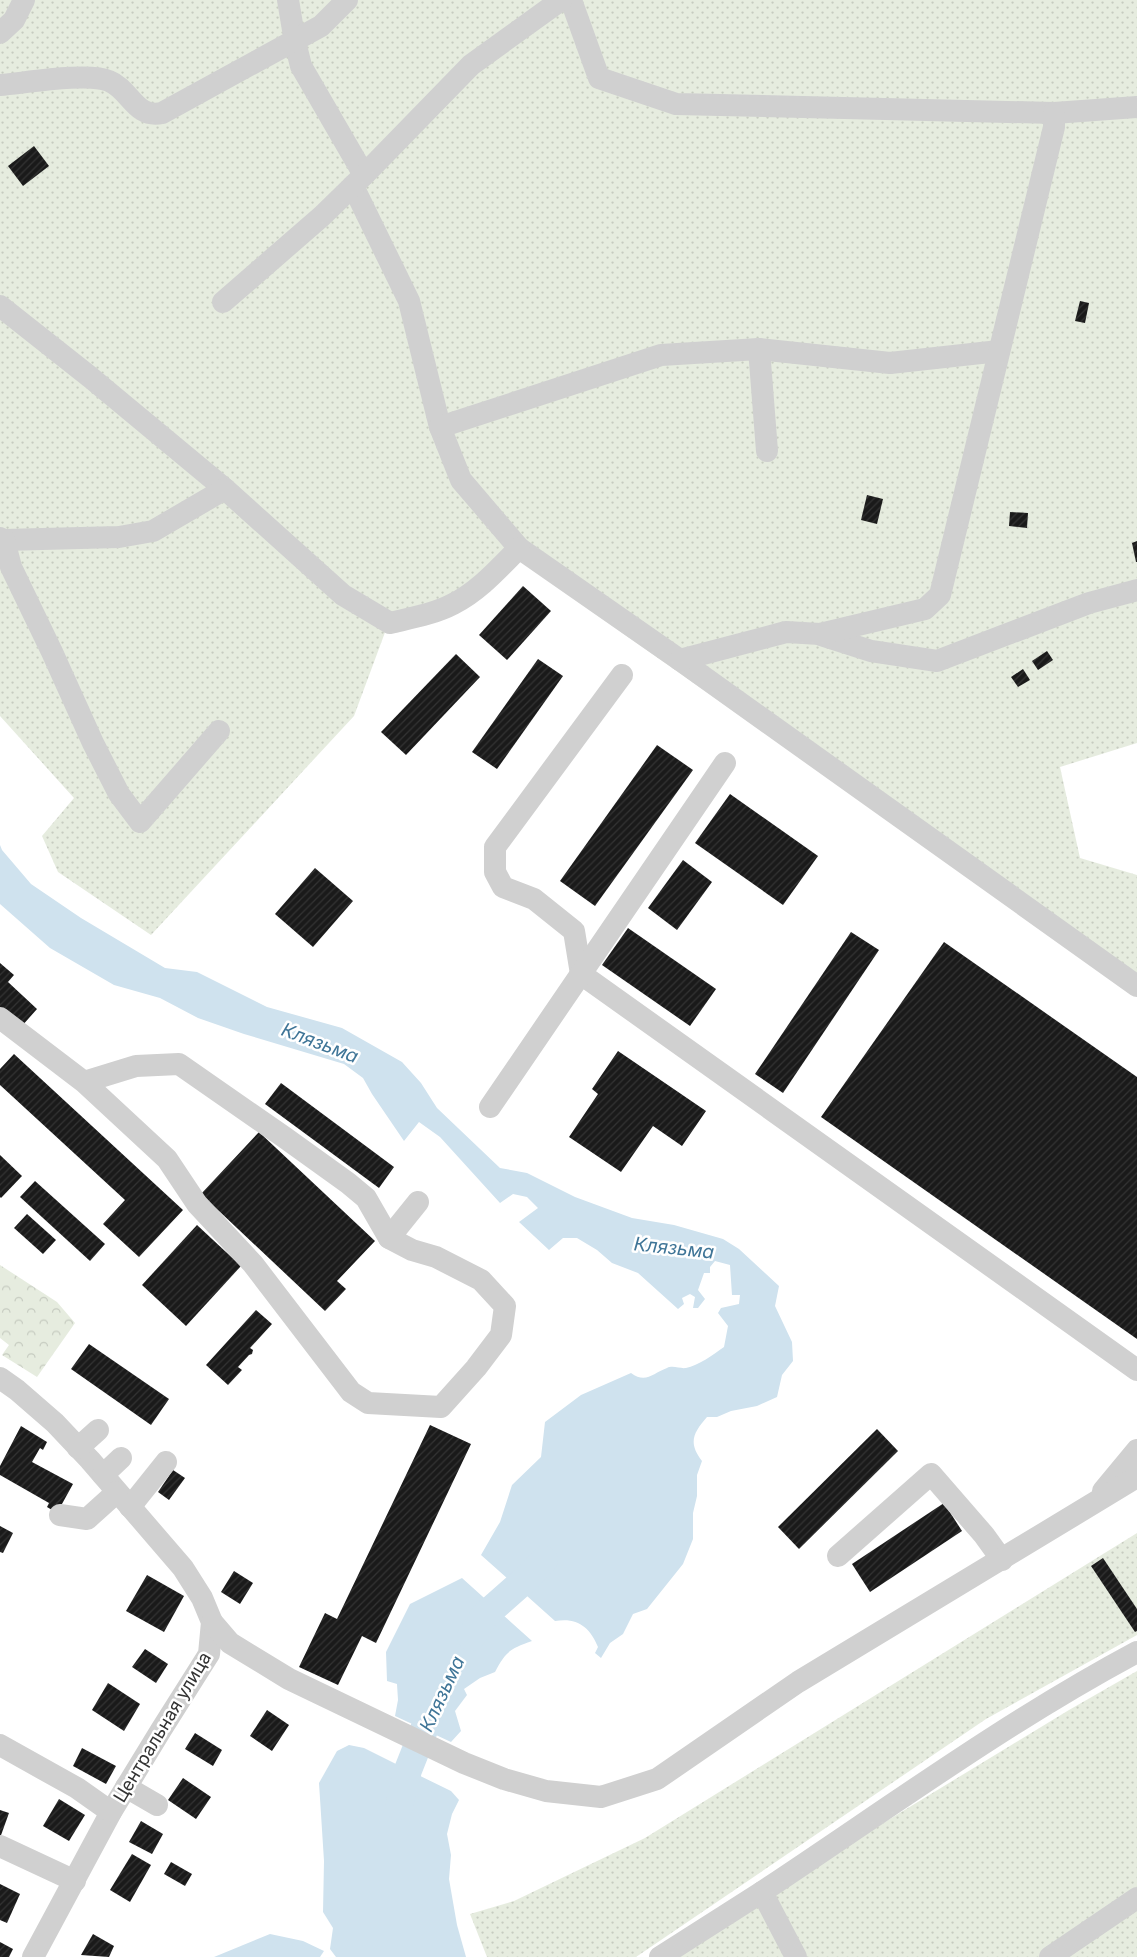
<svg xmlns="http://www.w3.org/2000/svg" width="1137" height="1957" font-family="Inter,sans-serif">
  <defs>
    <pattern id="grass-dots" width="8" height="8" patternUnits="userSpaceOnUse" patternTransform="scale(1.25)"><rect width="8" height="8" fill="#e6ecdf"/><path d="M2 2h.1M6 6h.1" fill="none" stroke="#c6cbc0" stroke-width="1.8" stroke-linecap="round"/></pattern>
    <pattern id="forest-crowns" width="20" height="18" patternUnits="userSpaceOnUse" patternTransform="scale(1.25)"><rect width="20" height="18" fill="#e6ecdf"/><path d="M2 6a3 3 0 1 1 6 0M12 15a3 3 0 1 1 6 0" fill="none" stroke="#c6cbc0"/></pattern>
    <pattern id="building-hatch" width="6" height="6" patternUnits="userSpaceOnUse" patternTransform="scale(1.25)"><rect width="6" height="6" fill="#1a1a1a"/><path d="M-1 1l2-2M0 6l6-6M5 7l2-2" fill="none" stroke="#333"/></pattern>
  </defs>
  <rect width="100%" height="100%" fill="#fff"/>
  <g fill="url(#grass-dots)">
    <path d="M0 0H1137V743L1060 767 1080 858 1137 875V994L517 559 387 627 354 716 151 935 58 872 42 836 74 798 0 716Z"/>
    <path d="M1137 1533V1635L986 1719 636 1957H487L470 1914 514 1901 645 1838Z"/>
    <path d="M1137 1671V1957H663L1069 1710Z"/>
  </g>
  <path fill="url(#forest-crowns)" d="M0 1265 57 1302 75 1323 37 1377 2 1355 9 1345 0 1338Z"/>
  <g fill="#cfe2ee">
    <path d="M0 845 2 850 31 884 81 918 165 968 197 972 267 1007 342 1028 402 1062 421 1083 437 1108 500 1168 527 1173 575 1197 632 1218 674 1225 723 1239 739 1249 779 1286 775 1306 792 1342 793 1361 782 1375 777 1397 757 1406 731 1411 717 1417H707C693 1433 688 1443 702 1461L697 1475V1496L693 1513V1539L683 1564 647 1609 633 1614 623 1634 610 1643 601 1658 595 1653 598 1647C590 1627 577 1617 555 1621L481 1555 500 1522 512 1485 541 1457 545 1422 581 1395 631 1373C646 1384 653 1373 667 1368 673 1365 680 1369 686 1368 698 1366 714 1354 724 1347L728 1326 718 1313 721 1308 739 1304 740 1295H732L730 1265 715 1261 710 1267V1273H704L698 1290 705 1299 698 1308H693L695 1297 690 1294 682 1298 684 1304 678 1309 638 1273 612 1263 597 1250 577 1238H563L549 1250 519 1222 538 1208 527 1197 513 1194 500 1203 440 1137 419 1122 404 1141 372 1094 363 1078 344 1064 244 1034 198 1018 160 998 114 985 50 948 0 904Z"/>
    <path d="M462 1578 532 1641C510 1649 506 1651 495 1672L480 1678 464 1689 467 1695 455 1711 461 1731 451 1742 395 1716 398 1700 397 1684 387 1681 386 1652 410 1604Z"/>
    <path d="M349 1745 364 1748 408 1770 451 1791 459 1800 452 1814 447 1834 451 1855 449 1879 457 1925 466 1957H336L330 1949 333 1928 323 1912 324 1861 319 1783 337 1751Z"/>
    <path d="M270 1934 303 1941 324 1951 320 1957H214Z"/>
  </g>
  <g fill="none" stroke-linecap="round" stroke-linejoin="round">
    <g stroke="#cfe2ee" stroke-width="28">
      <path d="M471 1637 485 1615 527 1578 544 1560"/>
      <path d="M399 1806 408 1770 429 1717"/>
    </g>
  </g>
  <g fill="url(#building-hatch)">
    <path d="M34 146 49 166 23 186 8 166Z"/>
    <path d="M1080 301 1089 303 1085 323 1075 321Z"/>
    <path d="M867 495 883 499 877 524 861 520Z"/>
    <path d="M1010 512 1028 513 1027 528 1009 526Z"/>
    <path d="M1137 541V562H1136L1132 543Z"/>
    <path d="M523 586 551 611 507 660 479 635Z"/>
    <path d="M1047 651 1053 660 1038 670 1032 661Z"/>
    <path d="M456 654 480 677 406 755 381 732Z"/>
    <path d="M538 659 563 676 497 769 472 752Z"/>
    <path d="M1023 669 1030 680 1018 687 1011 677Z"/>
    <path d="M657 745 693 770 595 906 560 881Z"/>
    <path d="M730 794 818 856 783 905 695 843Z"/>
    <path d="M683 860 712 882 677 930 648 908Z"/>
    <path d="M315 868 353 901 313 947 275 914Z"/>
    <path d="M628 928 716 989 690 1026 602 965Z"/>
    <path d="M851 932 879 950 783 1093 755 1074Z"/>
    <path d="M944 942 1137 1077V1339L821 1117Z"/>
    <path d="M0 963 14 975 8 982 37 1009 21 1027 0 1008Z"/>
    <path d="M618 1051 706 1111 682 1146 653 1126 621 1172 569 1137 598 1094 592 1089Z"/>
    <path d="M14 1054 183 1210 139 1257 103 1224 125 1200 0 1085V1069Z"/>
    <path d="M281 1083 394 1167 379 1188 265 1104Z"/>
    <path d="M259 1132 375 1241 337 1281 346 1289 325 1311 201 1194Z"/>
    <path d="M0 1155 22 1176 1 1198 0 1197Z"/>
    <path d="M35 1181 105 1244 90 1261 20 1197Z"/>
    <path d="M27 1214 56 1240 43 1254 14 1228Z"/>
    <path d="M197 1225 241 1266 186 1326 142 1285Z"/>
    <path d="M256 1310 272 1324 250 1348 253 1350 252 1354 249 1355 238 1367 242 1370 228 1385 206 1365Z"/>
    <path d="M89 1344 169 1399 151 1425 71 1369Z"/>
    <path d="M430 1425 471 1444 376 1643 362 1636 338 1685 299 1667 325 1613 337 1619Z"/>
    <path d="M21 1426 47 1442 43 1450 40 1448 32 1462 73 1484 57 1513 47 1507 49 1503 0 1475V1466Z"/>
    <path d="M877 1429 898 1451 799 1549 778 1527Z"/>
    <path d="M173 1470 185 1478 169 1500 158 1492Z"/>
    <path d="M944 1503 962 1531 870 1592 852 1564Z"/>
    <path d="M0 1526 13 1533 3 1553 0 1552Z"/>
    <path d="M1103 1558 1137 1609V1631L1135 1632 1091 1566Z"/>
    <path d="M234 1571 253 1583 240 1604 221 1592Z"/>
    <path d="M147 1575 184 1596 164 1632 126 1611Z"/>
    <path d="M145 1649 168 1664 156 1683 132 1667Z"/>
    <path d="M108 1683 140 1704 124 1731 92 1710Z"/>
    <path d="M267 1710 289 1725 272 1751 250 1736Z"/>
    <path d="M195 1733 222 1750 213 1766 185 1749Z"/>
    <path d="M82 1748 116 1766 106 1784 73 1766Z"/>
    <path d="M183 1778 211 1797 196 1819 168 1800Z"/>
    <path d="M59 1799 85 1815 69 1841 43 1826Z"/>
    <path d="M0 1810 9 1813 0 1838Z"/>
    <path d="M141 1821 163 1834 152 1854 129 1842Z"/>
    <path d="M132 1854 151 1865 130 1902 110 1890Z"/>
    <path d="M171 1862 192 1874 185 1886 164 1874Z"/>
    <path d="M0 1884 20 1894 7 1923 0 1920Z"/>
    <path d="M93 1934 114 1946 109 1957 81 1955Z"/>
    <path d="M0 1942 13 1949 9 1957H0Z"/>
  </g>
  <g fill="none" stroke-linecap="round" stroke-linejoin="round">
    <g stroke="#d0d0d0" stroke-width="22">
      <path d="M288 0 295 42 301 66 364 175"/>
      <path d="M571 0 599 78 676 104 1054 113 1137 107"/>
      <path d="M0 33 14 20 24 0"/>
      <path d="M0 85C25 83 88 72 109 81 130 89 135 119 162 113L321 26 347 0"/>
      <path d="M353 186 409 301 440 427 461 480 519 548 680 660 1137 986"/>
      <path d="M223 302 322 216 364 175 471 65 561 0"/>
      <path d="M0 306 90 377 225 489"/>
      <path d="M759 349 767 451"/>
      <path d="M440 427 661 355 759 349 890 363 999 351"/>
      <path d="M0 538 4 540 119 537 153 531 225 489 343 595 390 623C411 618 434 614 453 604 479 591 499 568 519 548"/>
      <path d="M4 540 11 567 52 652 93 743 119 794 140 822 219 731"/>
      <path d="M821 635 871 651 937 661 1089 603 1137 590"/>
      <path d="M680 660 786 632 820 634 925 609 940 595 1054 127V113"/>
      <path d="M622 675 495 847V872L503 887 534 899 574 931 581 974 1137 1370"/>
      <path d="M0 1018 84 1082 167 1159 197 1204 253 1264 351 1392 368 1403 441 1407 476 1368 501 1335 505 1306 481 1280 436 1257 412 1250 389 1238 366 1198 348 1183 284 1137 179 1064 136 1066 84 1082"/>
      <path d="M490 1107 725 763"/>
      <path d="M389 1238 418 1202"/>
      <path d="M0 1378 17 1390 55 1423 90 1460 183 1568 202 1598 212 1622 209 1654 161 1730 111 1812 33 1957"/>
      <path d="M78 1448 98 1430"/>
      <path d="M103 1475 121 1458"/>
      <path d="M1103 1491 1137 1450"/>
      <path d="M130 1507 166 1462"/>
      <path d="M60 1515 87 1519 117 1492"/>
      <path d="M838 1556 931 1474 984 1535 1002 1560"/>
      <path d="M212 1622 230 1643 289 1679 464 1763 504 1779 546 1791 601 1797 657 1779 798 1682 1137 1477"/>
      <path d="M0 1745 77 1788 111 1812"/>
      <path d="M126 1787 157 1805"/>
      <path d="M0 1846 75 1881"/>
      <path d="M762 1892 796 1957"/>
      <path d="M660 1957C694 1935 728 1914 762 1892 886 1810 1006 1722 1137 1652"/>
      <path d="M1050 1957 1137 1898"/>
    </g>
  </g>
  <g text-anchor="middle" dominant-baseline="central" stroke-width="5" stroke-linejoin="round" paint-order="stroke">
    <g font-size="18" fill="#333" stroke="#fff">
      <text transform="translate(162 1727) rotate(-59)">Центральная улица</text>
    </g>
    <g font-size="19" font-style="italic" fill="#3f7597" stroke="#fff">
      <text transform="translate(320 1043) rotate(21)">Клязьма</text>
      <text transform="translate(674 1248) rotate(6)">Клязьма</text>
      <text transform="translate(442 1694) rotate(-65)">Клязьма</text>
    </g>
  </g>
</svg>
